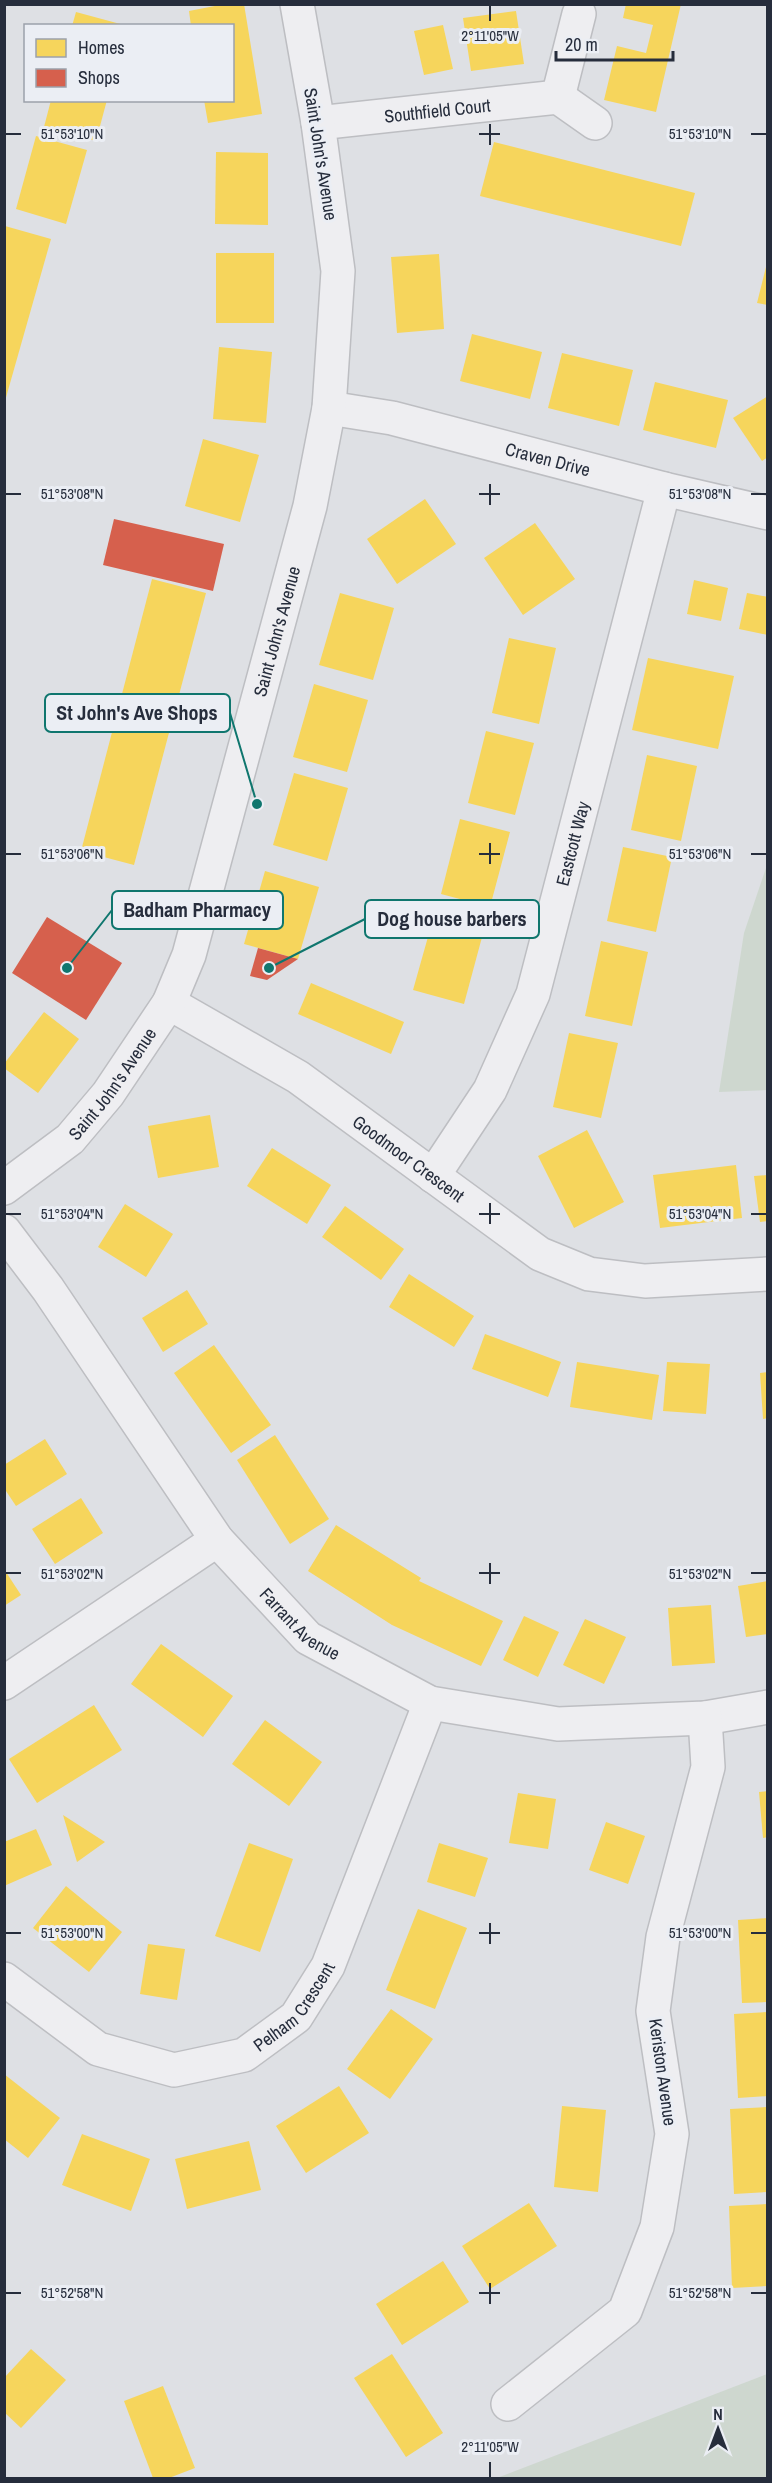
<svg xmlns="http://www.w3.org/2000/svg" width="772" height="2483" font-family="'Archivo Narrow',sans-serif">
  <rect width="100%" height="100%" fill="#dee0e4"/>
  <g fill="#ced7cf">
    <path d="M767 865V1090L719 1092 744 933Z"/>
    <path d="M767 2374V2478H497Z"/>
  </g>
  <g fill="#f6d55c">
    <path d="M225 4H244L262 114 208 123 204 100H232V26H191L189 11Z"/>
    <path d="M626 4H681L656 112 604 100 617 46 646 53 653 25 623 18Z"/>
    <path d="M516 11 524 64 471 71 463 18Z"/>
    <path d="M76 12 124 25 123 26H72Z"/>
    <path d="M443 25 453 69 424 75 414 31Z"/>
    <path d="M51 100H107L96 141 44 127Z"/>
    <path d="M36 136 87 150 66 224 16 209Z"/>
    <path d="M494 142 695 193 681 246 480 196Z"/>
    <path d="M216 152 268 153V225L215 224Z"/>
    <path d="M5 226 51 239 5 401H4Z"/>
    <rect x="216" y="253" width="58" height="70"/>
    <path d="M439 254 444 329 397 333 391 257Z"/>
    <path d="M767 263H768V305L757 303Z"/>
    <path d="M472 334 542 352 530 399 460 381Z"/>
    <path d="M219 347 272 352 266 423 213 419Z"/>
    <path d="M562 353 633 370 619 426 548 408Z"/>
    <path d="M655 382 728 400 716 448 643 430Z"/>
    <path d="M768 396V457L762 461 733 418Z"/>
    <path d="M203 439 259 455 240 522 185 506Z"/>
    <path d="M425 499 456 544 397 584 367 539Z"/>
    <path d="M535 523 575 579 523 615 484 558Z"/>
    <path d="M152 579 206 593 134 865 81 851Z"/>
    <path d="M694 580 728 588 721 621 687 614Z"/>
    <path d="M340 593 394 608 373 680 319 665Z"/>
    <path d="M747 593 768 597V635L739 629Z"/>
    <path d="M509 638 556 648 539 724 492 713Z"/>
    <path d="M648 658 734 676 718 749 632 730Z"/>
    <path d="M314 684 368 700 347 772 293 757Z"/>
    <path d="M486 731 534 743 515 815 468 803Z"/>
    <path d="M647 755 697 766 681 841 631 830Z"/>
    <path d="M294 773 348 788 327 861 273 845Z"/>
    <path d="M460 819 510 832 490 907 441 894Z"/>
    <path d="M623 847 672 857 656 932 607 921Z"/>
    <path d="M265 871 319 887 298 959 244 944Z"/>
    <path d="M435 912 485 926 464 1004 413 990Z"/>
    <path d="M601 941 648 952 632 1026 585 1016Z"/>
    <path d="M311 983 404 1022 391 1054 298 1014Z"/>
    <path d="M44 1012 79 1039 38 1093 4 1068V1064Z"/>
    <path d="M569 1033 618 1043 601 1118 553 1107Z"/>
    <path d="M210 1115 219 1167 158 1178 148 1126Z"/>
    <path d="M587 1130 624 1202 574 1228 538 1156Z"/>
    <path d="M272 1148 331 1185 307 1224 247 1186Z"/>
    <path d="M736 1165 742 1218 660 1228 653 1175Z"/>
    <path d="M768 1175V1221L760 1222 754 1176Z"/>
    <path d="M125 1204 173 1234 146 1277 98 1247Z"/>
    <path d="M345 1206 404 1249 381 1280 322 1237Z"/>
    <path d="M409 1274 474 1316 454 1347 389 1307Z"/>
    <path d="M187 1290 208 1324 163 1352 142 1318Z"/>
    <path d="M485 1334 561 1362 548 1397 472 1369Z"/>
    <path d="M214 1345 271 1425 231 1453 174 1373Z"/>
    <path d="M577 1362 659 1375 652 1420 570 1407Z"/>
    <path d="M667 1362 710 1364 706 1414 663 1411Z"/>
    <path d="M768 1372V1418L763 1419 760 1373Z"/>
    <path d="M275 1435 329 1519 290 1544 237 1460Z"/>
    <path d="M45 1439 67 1474 16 1506 4 1488V1465Z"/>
    <path d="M81 1498 103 1533 55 1564 32 1529Z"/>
    <path d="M336 1525 421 1578 419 1581 503 1621 481 1666 392 1625 308 1571Z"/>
    <path d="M4 1569 21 1595 4 1606Z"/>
    <path d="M768 1581V1634L746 1637 738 1586Z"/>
    <path d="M711 1605 715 1663 672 1666 668 1608Z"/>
    <path d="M524 1616 559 1632 538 1677 503 1660Z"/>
    <path d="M585 1619 626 1637 604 1684 563 1665Z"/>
    <path d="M161 1644 233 1696 203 1737 131 1684Z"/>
    <path d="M94 1705 122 1750 37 1803 9 1759Z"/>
    <path d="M265 1720 322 1762 289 1806 232 1764Z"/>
    <path d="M768 1791V1837L763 1838 759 1792Z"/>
    <path d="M518 1793 556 1799 548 1849 509 1843Z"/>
    <path d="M63 1815 105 1842 77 1862Z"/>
    <path d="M606 1822 645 1836 628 1884 589 1870Z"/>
    <path d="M36 1829 52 1865 4 1886V1842Z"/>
    <path d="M249 1843 293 1859 260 1952 215 1936Z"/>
    <path d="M439 1843 488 1858 475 1897 427 1882Z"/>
    <path d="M66 1886 122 1932 89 1972 33 1928Z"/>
    <path d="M418 1909 467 1928 435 2009 386 1990Z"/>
    <path d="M768 1918V2002L742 2003 738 1920Z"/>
    <path d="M148 1944 185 1949 177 2000 140 1994Z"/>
    <path d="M391 2009 433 2039 390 2099 347 2069Z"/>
    <path d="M768 2012V2096L738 2098 734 2014Z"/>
    <path d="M4 2074 60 2118 28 2158 4 2139Z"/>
    <path d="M339 2086 369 2133 306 2173 276 2126Z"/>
    <path d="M562 2106 606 2110 598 2192 554 2187Z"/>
    <path d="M768 2107V2192L734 2194 730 2109Z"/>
    <path d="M82 2134 150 2159 131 2211 62 2185Z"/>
    <path d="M249 2141 261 2190 187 2209 175 2159Z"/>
    <path d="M529 2203 557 2246 490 2289 462 2246Z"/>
    <path d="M768 2204V2286L732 2288 729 2206Z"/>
    <path d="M443 2261 469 2302 402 2345 376 2304Z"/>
    <path d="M31 2349 66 2380 21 2428 4 2412V2378Z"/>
    <path d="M392 2354 443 2433 406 2457 354 2378Z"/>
    <path d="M163 2386 195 2468 169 2478H153L124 2401Z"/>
  </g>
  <g fill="#d6604d">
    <path d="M114 519 224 544 213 591 103 565Z"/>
    <path d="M47 917 122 963 86 1020 12 973Z"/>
    <path d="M258 948 298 959 267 980 250 976Z"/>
  </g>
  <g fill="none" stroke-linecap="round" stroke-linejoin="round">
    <defs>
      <g id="minor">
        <path d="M558 97 579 14"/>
        <path id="s1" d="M318 123 558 97 595 123"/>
        <path id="s2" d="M329 408 392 418 664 489 768 513"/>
        <path id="s3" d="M169 1003 298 1077 540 1254 589 1274 645 1281 768 1274"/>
        <path id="s4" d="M433 1176 490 1090 533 994 664 489"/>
        <path id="s5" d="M4 1188 70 1139 108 1094 169 1003 189 955 310 506 329 408 338 271 318 123 297 4"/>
        <path id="s6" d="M4 1231 48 1289 217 1540 308 1638 430 1703 558 1724 705 1718 768 1707"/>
        <path d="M4 1683 217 1540"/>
        <path id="s7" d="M4 1979 98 2049 174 2070 244 2055 296 2017 328 1966 430 1703"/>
        <path d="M508 2404 625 2311 657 2227 672 2134 653 2011 663 1937 708 1767 705 1718"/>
      </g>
    </defs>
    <use href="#minor" stroke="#bdbec2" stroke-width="36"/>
    <use href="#minor" stroke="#eeeef1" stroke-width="33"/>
  </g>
  <path fill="none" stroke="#262d3c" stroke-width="2" d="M490 6V21M490 124V145M6 134H21M479 134H500M751 134H766M490 484V505M6 494H21M479 494H500M751 494H766M490 843V864M6 854H21M479 854H500M751 854H766M490 1203V1224M6 1214H21M479 1214H500M751 1214H766M490 1563V1584M6 1573H21M479 1573H500M751 1573H766M490 1923V1944M6 1933H21M479 1933H500M751 1933H766M490 2283V2304M6 2293H21M479 2293H500M751 2293H766M490 2462V2477"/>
  <g text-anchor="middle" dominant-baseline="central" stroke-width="6" stroke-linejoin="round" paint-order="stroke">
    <g font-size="18" fill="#262d3c" stroke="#ebeef4">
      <text stroke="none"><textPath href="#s1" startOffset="120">Southfield Court</textPath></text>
      <text transform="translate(321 154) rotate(81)">Saint John's Avenue</text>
      <text stroke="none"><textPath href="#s2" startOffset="225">Craven Drive</textPath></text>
      <text stroke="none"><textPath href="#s5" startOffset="638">Saint John's Avenue</textPath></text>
      <text stroke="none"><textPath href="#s4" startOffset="364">Eastcott Way</textPath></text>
      <text stroke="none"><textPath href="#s5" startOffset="152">Saint John's Avenue</textPath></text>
      <text stroke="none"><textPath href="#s3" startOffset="286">Goodmoor Crescent</textPath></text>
      <text stroke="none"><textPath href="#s6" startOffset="494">Farrant Avenue</textPath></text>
      <text stroke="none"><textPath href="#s7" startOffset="338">Pelham Crescent</textPath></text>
      <text transform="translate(663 2072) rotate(82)">Keriston Avenue</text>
    </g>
  </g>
  <g font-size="15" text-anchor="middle" fill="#262d3c" stroke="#ebeef4" stroke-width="6" stroke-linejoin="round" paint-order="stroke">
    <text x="490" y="41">2°11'05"W</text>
    <text x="72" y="139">51°53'10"N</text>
    <text x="700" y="139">51°53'10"N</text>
    <text x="72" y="499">51°53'08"N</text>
    <text x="700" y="499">51°53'08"N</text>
    <text x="72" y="859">51°53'06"N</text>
    <text x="700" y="859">51°53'06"N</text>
    <text x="72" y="1219">51°53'04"N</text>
    <text x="700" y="1219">51°53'04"N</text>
    <text x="72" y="1579">51°53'02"N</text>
    <text x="700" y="1579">51°53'02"N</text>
    <text x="72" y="1938">51°53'00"N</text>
    <text x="700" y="1938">51°53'00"N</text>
    <text x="72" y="2298">51°52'58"N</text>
    <text x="700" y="2298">51°52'58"N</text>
    <text x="490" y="2452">2°11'05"W</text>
  </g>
  <path fill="none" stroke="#0f766e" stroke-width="2" d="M257 804L230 713M67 968L112 910M269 968L365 919"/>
  <g fill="#0f766e" stroke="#ebeef4" stroke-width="2">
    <circle cx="257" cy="804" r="6"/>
    <circle cx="67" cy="968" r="6"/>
    <circle cx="269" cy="968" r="6"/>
  </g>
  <g fill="#ebeef4" stroke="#0f766e" stroke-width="2">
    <rect x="45" y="694" width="185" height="38" rx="6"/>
    <rect x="112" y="891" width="171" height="38" rx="6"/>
    <rect x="365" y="900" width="174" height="38" rx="6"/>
  </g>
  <g font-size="20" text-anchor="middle" font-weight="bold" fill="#262d3c">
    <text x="137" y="720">St John's Ave Shops</text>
    <text x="197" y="917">Badham Pharmacy</text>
    <text x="452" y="926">Dog house barbers</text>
  </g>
  <rect width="772" height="2483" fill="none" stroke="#262d3c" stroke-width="12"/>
  <rect x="24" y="24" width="210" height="78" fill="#ebeef4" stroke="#9ca1aa" stroke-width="1.5"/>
  <rect x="36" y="39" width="30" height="18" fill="#f6d55c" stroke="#9ca1aa" stroke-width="1.5"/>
  <text x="78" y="54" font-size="18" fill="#262d3c">Homes</text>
  <rect x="36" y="69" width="30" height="18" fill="#d6604d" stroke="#9ca1aa" stroke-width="1.5"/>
  <text x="78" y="84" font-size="18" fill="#262d3c">Shops</text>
  <g transform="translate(718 2429)" stroke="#ebeef4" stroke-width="4.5" paint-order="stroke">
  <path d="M0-4.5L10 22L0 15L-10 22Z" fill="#262d3c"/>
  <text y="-9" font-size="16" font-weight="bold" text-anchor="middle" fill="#262d3c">N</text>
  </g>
  <path d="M556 51v9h117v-9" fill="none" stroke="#262d3c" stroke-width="3"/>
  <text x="565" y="51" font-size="18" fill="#262d3c" stroke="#ebeef4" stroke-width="4.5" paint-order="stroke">20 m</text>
</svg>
